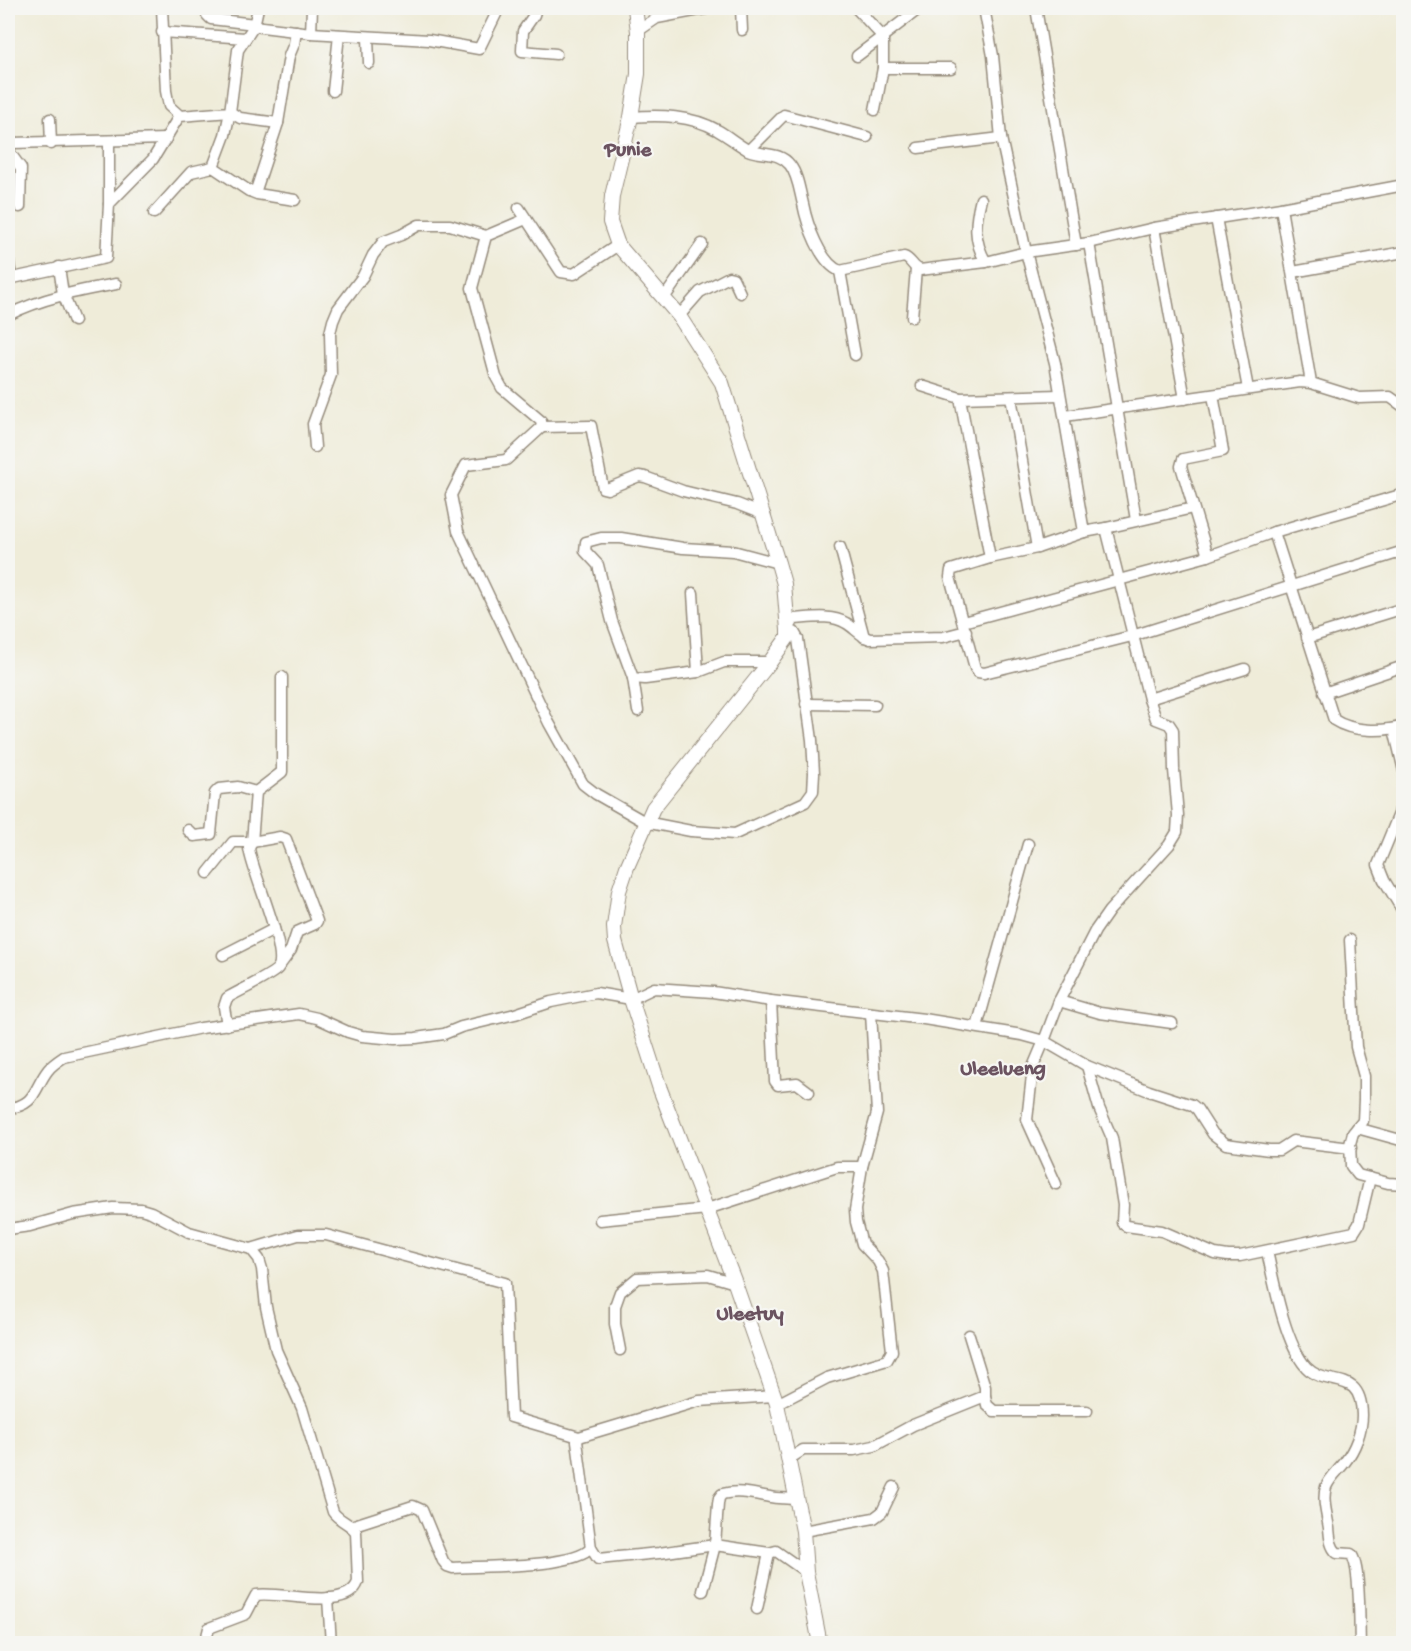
<svg xmlns="http://www.w3.org/2000/svg" width="1411" height="1651" font-family="'Gochi Hand',sans-serif">
  <rect width="100%" height="100%" fill="#f6f6f2"/>
  <filter id="ink" filterUnits="userSpaceOnUse"><feTurbulence type="fractalNoise" baseFrequency=".0167" numOctaves="2"/><feDisplacementMap in="SourceGraphic" scale="12" xChannelSelector="R" yChannelSelector="G"/><feConvolveMatrix kernelMatrix="1 2 1 2 8 2 1 2 1" color-interpolation-filters="sRGB"/></filter>
  <filter id="wash" filterUnits="userSpaceOnUse"><feTurbulence type="fractalNoise" baseFrequency=".008" numOctaves="4" result="noise"/><feDisplacementMap in="SourceGraphic" scale="24" xChannelSelector="R" yChannelSelector="G"/><feGaussianBlur stdDeviation="1.35" result="paint"/><feColorMatrix in="noise" values="0 0 0 0 0 0 0 0 0 0 0 0 0 0 0 0 0 1.4 0 .05"/><feComposite in="paint" operator="in"/></filter>
  <g filter="url(#wash)">
    <rect width="100%" height="100%" fill="#efecd9"/>
  </g>
  <g filter="url(#ink)">
    <g fill="none" stroke-linecap="round" stroke-linejoin="round">
      <defs>
        <g id="minor">
          <path d="M162 8 166 91 169 106 180 116"/>
          <path d="M208 8 207 15 211 19 255 24"/>
          <path d="M536 8 534 15 523 31 522 51 556 54"/>
          <path d="M741 8 742 30"/>
          <path d="M856 8 883 37V68L875 110"/>
          <path d="M1036 8 1076 245"/>
          <path d="M254 26 311 33 429 40 479 49 499 8"/>
          <path d="M638 31 657 18 710 8"/>
          <path d="M162 32 245 38"/>
          <path d="M311 33 312 8"/>
          <path d="M368 37 369 63"/>
          <path d="M857 56 920 8"/>
          <path d="M883 68H951"/>
          <path d="M333 91 339 35"/>
          <path d="M631 117C660 115 691 115 717 130 728 136 737 144 748 150 763 156 779 151 790 165 798 175 800 193 803 204 807 224 820 263 840 271L904 257C911 259 913 268 920 270L986 262 1026 252 1089 243 1154 228 1281 208 1404 185"/>
          <path d="M50 119 51 144"/>
          <path d="M918 148 1001 138"/>
          <path d="M749 150 784 115 867 137"/>
          <path d="M213 167 249 191 256 190 278 123"/>
          <path d="M252 192 257 194 295 200"/>
          <path d="M981 199C975 222 973 241 986 262"/>
          <path d="M109 204V141"/>
          <path d="M20 207 21 168 10 153 9 146 12 143 166 139"/>
          <path d="M519 208 561 272 574 274 618 245"/>
          <path d="M1281 208 1311 383"/>
          <path d="M154 213 191 172 213 167 225 135 230 112 240 118 278 123 289 56 294 44 296 31"/>
          <path d="M1216 218 1248 389"/>
          <path d="M526 219 486 236 472 288 496 377 502 388 541 421 542 427 506 460 466 465 451 495 458 531 549 723 583 784 596 794 645 822 691 831 735 834 805 802 813 791 814 773 812 740 798 639 794 632 788 637"/>
          <path d="M1154 228 1185 399"/>
          <path d="M1089 243 1136 520"/>
          <path d="M8 257 11 277 13 278 106 258 109 204 153 159 178 118 180 116 230 112 238 50 254 26 258 8"/>
          <path d="M59 267 63 294 74 321"/>
          <path d="M840 271 855 355"/>
          <path d="M1293 272 1404 252"/>
          <path d="M664 298 702 244"/>
          <path d="M8 315C42 298 78 291 116 284"/>
          <path d="M679 316 700 292 729 277 733 278 740 293"/>
          <path d="M912 317 916 269"/>
          <path d="M922 386 960 398 1059 395"/>
          <path d="M1011 397 1037 548"/>
          <path d="M960 398 990 558"/>
          <path d="M1065 416 1300 382 1311 383 1359 398 1390 397 1404 407"/>
          <path d="M542 427 591 426 603 488 607 489 639 476 645 477 683 491 737 504 765 515"/>
          <path d="M315 447 313 424 331 375 330 333 333 321 338 309 363 276 373 255 383 242 401 235 419 225H450L486 236"/>
          <path d="M1106 528 1193 508"/>
          <path d="M1084 532 1037 548 990 558 951 570 950 577 975 668 978 672 984 673 1132 636 1404 551"/>
          <path d="M1274 532 1334 720C1352 732 1383 732 1404 726"/>
          <path d="M840 547 864 637"/>
          <path d="M1208 556 1181 466 1183 459 1223 451 1213 395"/>
          <path d="M693 593 698 672"/>
          <path d="M963 622 1208 556 1274 532 1404 494"/>
          <path d="M788 630 794 619C811 618 831 614 846 623 855 628 860 636 870 639L943 637 966 631"/>
          <path d="M1307 638 1404 608"/>
          <path d="M770 662H724L698 672 645 679 633 678 612 621 598 565 585 551 586 542 601 538H621L683 548 733 551 778 563"/>
          <path d="M633 678 638 711"/>
          <path d="M1324 693 1404 666"/>
          <path d="M1149 699 1245 669"/>
          <path d="M806 704 875 705"/>
          <path d="M1394 729 1404 771"/>
          <path d="M1404 795 1399 814 1378 865 1384 880 1404 913"/>
          <path d="M188 830 194 836 211 834 215 793 219 789 238 787 256 792"/>
          <path d="M208 873 233 842H252L280 837 286 839 317 921 315 924 297 932 291 950 280 965"/>
          <path d="M1350 940 1356 1047 1364 1076V1099L1363 1121 1353 1133 1350 1144 1351 1166 1358 1175 1388 1183 1404 1184"/>
          <path d="M223 955 274 929"/>
          <path d="M771 1001 775 1081 778 1085 797 1083 809 1092"/>
          <path d="M1059 1001 1100 1013 1172 1023"/>
          <path d="M227 1025 224 1007 227 998C237 992 273 975 278 968 289 952 251 870 249 848L252 842 256 792 282 772V677"/>
          <path d="M977 1027 1028 844"/>
          <path d="M1087 1066 1099 1108 1112 1138 1123 1205 1122 1223 1126 1226 1162 1231 1215 1254 1228 1256H1240L1354 1232 1359 1224 1370 1178"/>
          <path d="M8 1108C36 1106 34 1088 48 1070 53 1064 58 1061 64 1057L201 1028 299 1014 317 1018 348 1032 362 1036 395 1039 416 1038 444 1034 461 1027 515 1014 551 1002 596 993 631 999 654 988 713 992 771 1001 924 1019 1022 1035 1044 1041 1059 1001 1095 931 1109 911 1169 845 1177 832 1178 815 1174 770 1173 730 1169 724 1156 719 1149 699 1106 528 1084 532 1055 363 1026 252 1001 138 993 56 984 8"/>
          <path d="M1357 1128 1404 1141"/>
          <path d="M1056 1184 1027 1120 1033 1067 1044 1041 1087 1066 1149 1091 1192 1105 1197 1109 1213 1134 1226 1144 1269 1150H1279L1293 1141 1351 1148"/>
          <path d="M600 1220 707 1209 837 1167H862"/>
          <path d="M8 1229 30 1226 73 1214 113 1208 141 1209 151 1212 189 1232 251 1249 259 1259 262 1269 266 1307 276 1350 302 1408 333 1512C339 1521 350 1523 356 1532L358 1582C347 1613 279 1590 256 1595L246 1614 209 1628 205 1644"/>
          <path d="M251 1249 298 1235H326L505 1283 511 1417 579 1437 699 1401 775 1396"/>
          <path d="M1267 1251C1274 1283 1285 1343 1306 1367 1328 1390 1361 1367 1362 1415 1362 1431 1355 1449 1345 1462 1339 1470 1330 1477 1326 1487 1322 1500 1327 1515 1329 1528 1330 1538 1330 1546 1337 1553L1351 1554C1361 1566 1359 1625 1360 1644"/>
          <path d="M969 1335 985 1387V1396L987 1405 994 1411H1087"/>
          <path d="M620 1350 615 1324V1306L620 1292 637 1278 708 1275 735 1283"/>
          <path d="M777 1404 827 1378 887 1360 892 1351 883 1271 878 1261 862 1244 856 1222 855 1210 862 1167 877 1113 871 1013"/>
          <path d="M579 1437 577 1441 591 1548 598 1559 659 1553 715 1545 769 1553 776 1551 806 1572"/>
          <path d="M789 1459 803 1450H854L874 1446 913 1425 985 1396"/>
          <path d="M351 1526 413 1506 422 1510 443 1561 447 1566 453 1568C481 1566 575 1568 591 1548"/>
          <path d="M803 1531 874 1518 882 1512 894 1487"/>
          <path d="M703 1591 715 1545 718 1504 719 1498 722 1494C739 1490 753 1494 770 1497 781 1500 786 1496 798 1501"/>
          <path d="M328 1598 331 1644"/>
          <path d="M757 1609 769 1553"/>
        </g>
        <path id="tertiary" d="M635 8 638 31V74L631 117 612 196 610 222 618 245 679 316 722 383 778 563 784 584 788 630V637L770 662 653 808 627 867 619 891 614 927 615 941 631 999 660 1089 735 1283 777 1404 803 1531 806 1572 820 1644"/>
      </defs>
      <use href="#minor" stroke="#958b7c" stroke-width="13"/>
      <use href="#tertiary" stroke="#958b7c" stroke-width="16"/>
      <use href="#minor" stroke="#fff" stroke-width="10"/>
      <use href="#tertiary" stroke="#fff" stroke-width="14"/>
    </g>
  </g>
  <g text-anchor="middle" dominant-baseline="central" stroke-width="4.5" stroke-linejoin="round" paint-order="stroke">
    <g font-size="21" font-weight="bold" fill="#6b5360" stroke="#f6f6f2">
      <text x="628" y="151">Punie</text>
      <text x="1003" y="1070">Uleelueng</text>
      <text x="750" y="1315">Uleetuy</text>
    </g>
  </g>
  <rect width="1411" height="1651" fill="none" stroke="#f6f6f2" stroke-width="30"/>
</svg>
